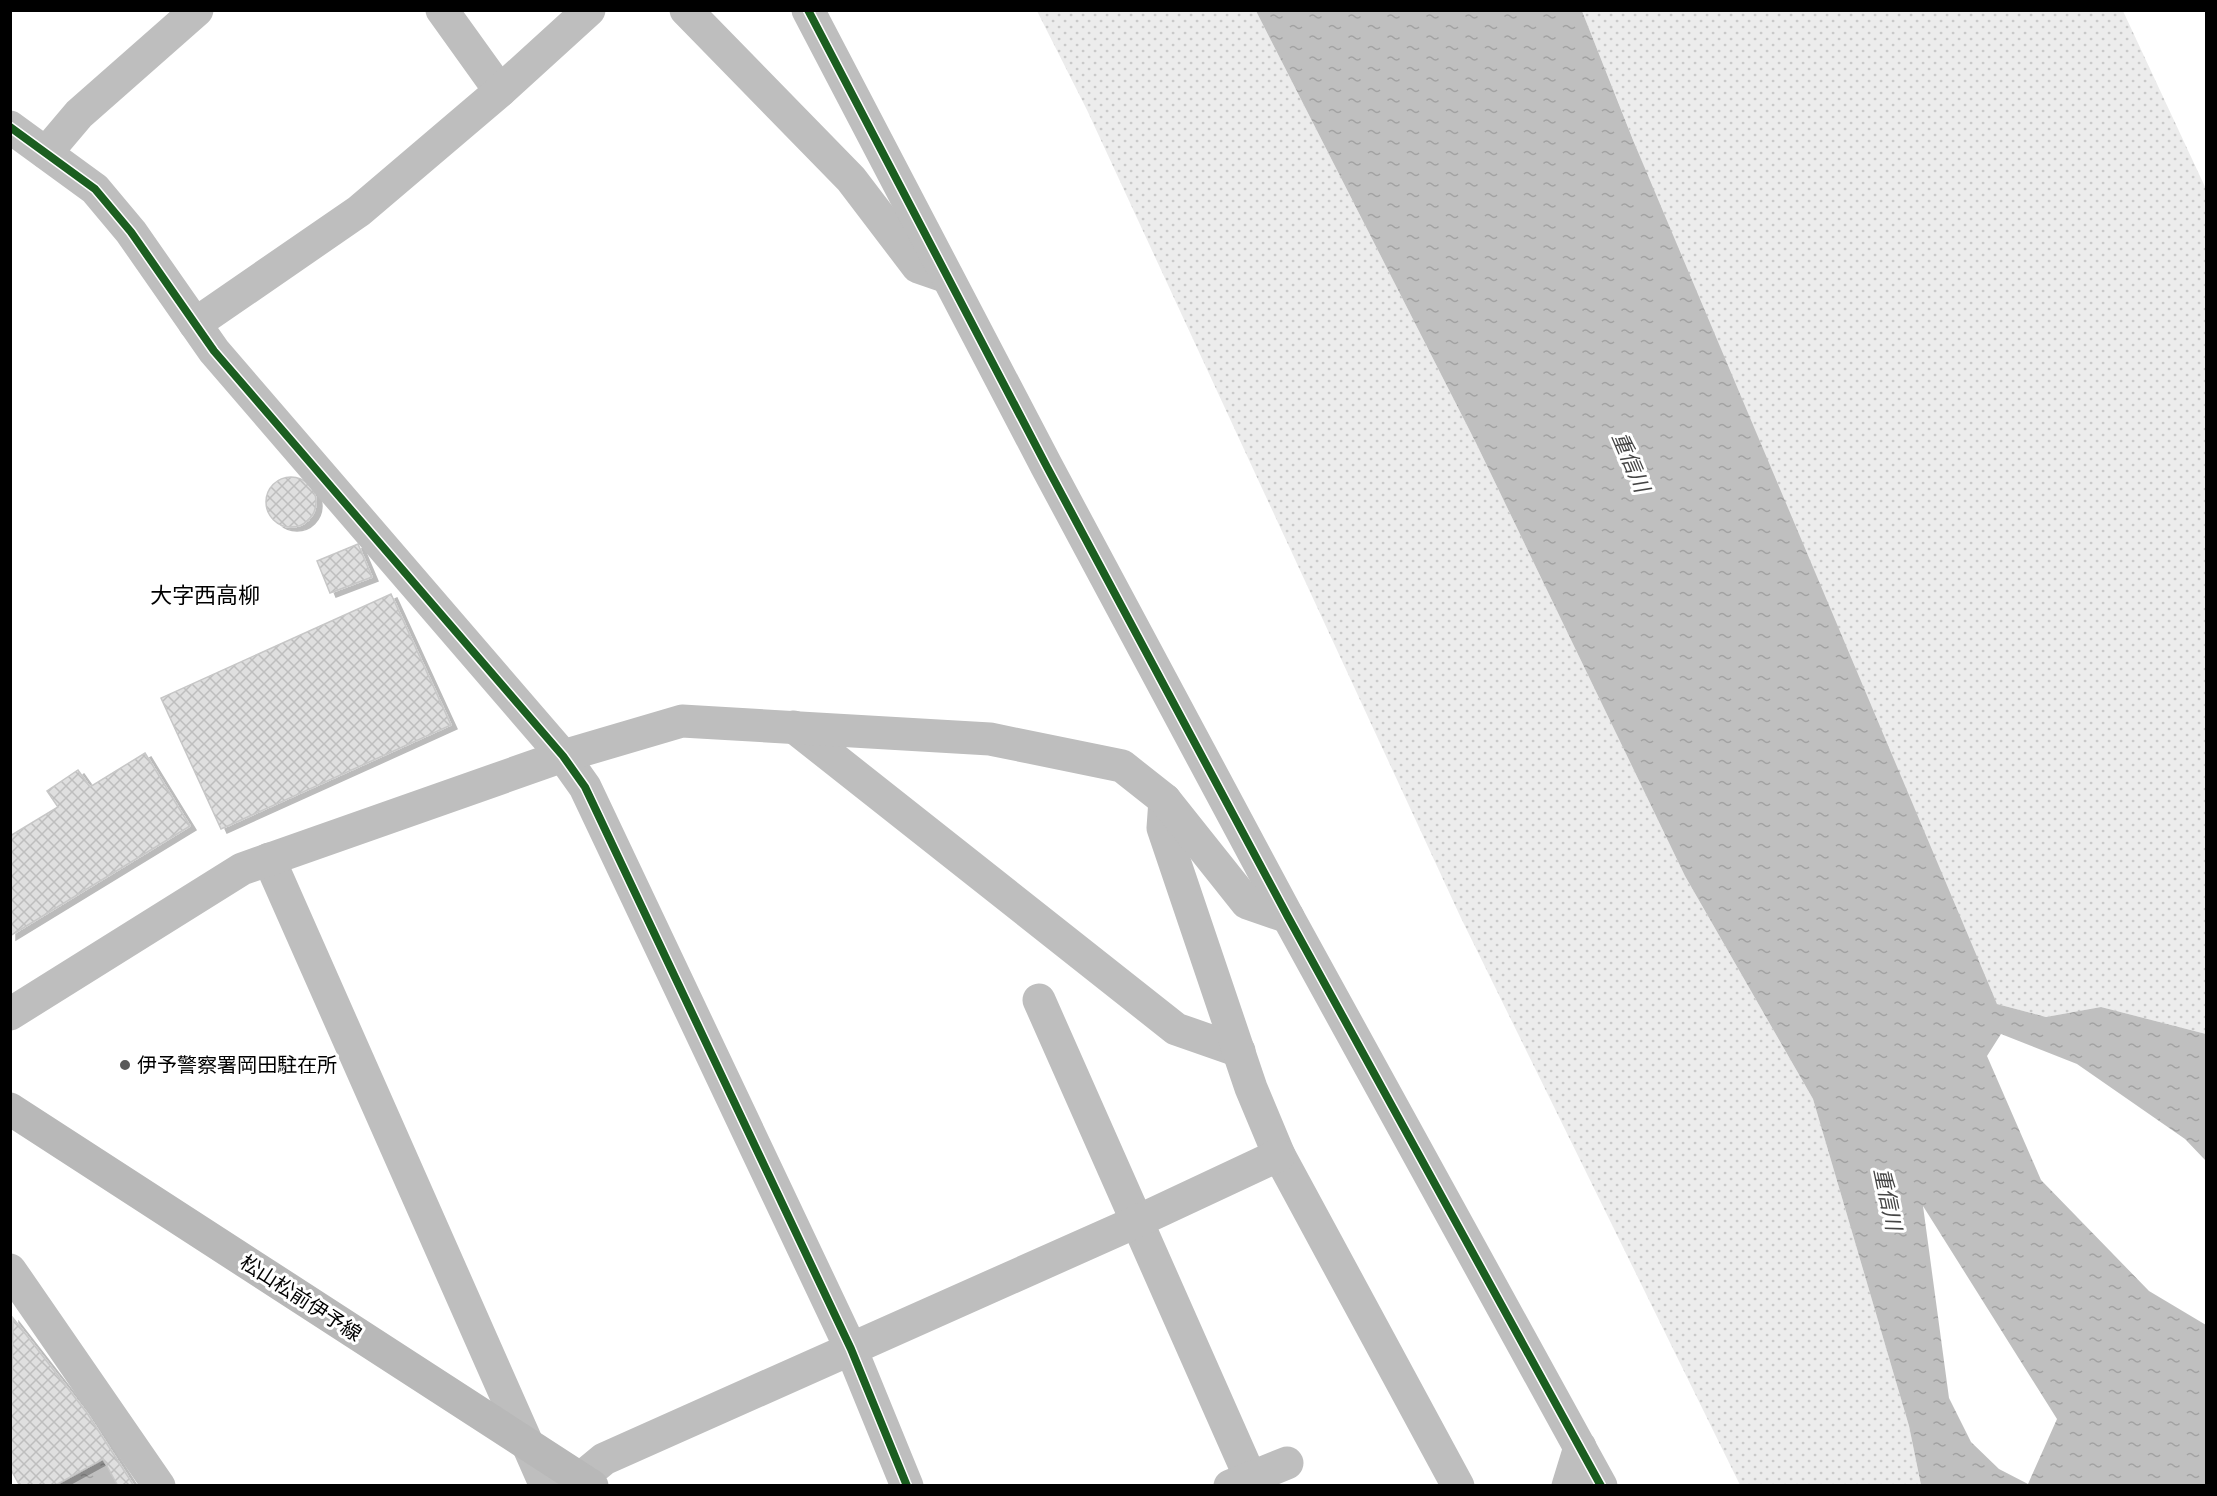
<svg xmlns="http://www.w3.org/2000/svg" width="2217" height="1496" font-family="'PT Sans','Noto Sans JP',sans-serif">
  <defs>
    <pattern id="grass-dots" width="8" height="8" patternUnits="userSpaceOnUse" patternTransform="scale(1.5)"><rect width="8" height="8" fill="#ececec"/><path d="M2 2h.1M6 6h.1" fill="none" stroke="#c9c9c9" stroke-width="1.8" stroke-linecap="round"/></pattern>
    <pattern id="water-ripples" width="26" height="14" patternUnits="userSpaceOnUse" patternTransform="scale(1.5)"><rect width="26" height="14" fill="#bfbfbf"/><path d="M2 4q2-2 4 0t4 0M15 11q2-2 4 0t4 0" fill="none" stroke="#a2a2a2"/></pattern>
    <pattern id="building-cross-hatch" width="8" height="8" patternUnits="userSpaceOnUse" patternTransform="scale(1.5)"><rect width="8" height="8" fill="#dfdfdf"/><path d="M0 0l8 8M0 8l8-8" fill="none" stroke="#bebebe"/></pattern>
    <filter id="shadow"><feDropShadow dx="6" dy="4" stdDeviation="0" flood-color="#0004"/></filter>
  </defs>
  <rect width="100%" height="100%" fill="#fff"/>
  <g fill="url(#grass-dots)">
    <path d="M1037 11H1256L1476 443 1685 876 1813 1099 1909 1426 1921 1485H1740L1461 918 1087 110Z"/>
    <path d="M1582 11H2123L2206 189V1034L2101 1007 2046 1017 1997 1004 1868 732Z"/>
  </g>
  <g fill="url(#water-ripples)" fill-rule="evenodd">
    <path d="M1256 11H1582L1633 140 1997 1004 2046 1017 2101 1007 2206 1034V1161L2185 1139 2077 1064 2001 1034 1987 1056 2041 1180 2149 1291 2206 1325V1485H1921L1909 1426 1813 1099 1685 876 1476 443ZM1923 1206 2057 1419 2028 1484 1999 1469 1971 1442 1949 1398Z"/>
    <path d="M103 1459 118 1486H54Z"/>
  </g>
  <g fill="url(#building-cross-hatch)" stroke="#c7c7c7" stroke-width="1.5" filter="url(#shadow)">
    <circle cx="291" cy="502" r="25"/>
    <path d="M358 544 372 577 330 593 317 561Z"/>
    <path d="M391 594 451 725 221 829 161 698Z"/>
    <path d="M145 753 190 826 10 936V836L58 807 47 791 78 770 90 787Z"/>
    <path d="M13 1318 87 1413 134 1486H118L103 1459 54 1486H20L10 1468Z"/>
  </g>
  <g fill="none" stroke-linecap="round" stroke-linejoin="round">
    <g stroke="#bebebe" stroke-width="33">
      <path d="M442 10 500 91"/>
      <path d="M686 10 851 179 918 267 947 277"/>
      <path d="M808 10 1047 467 1288 917 1601 1486"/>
      <path d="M10 127 95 189 131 232 214 351 563 756 585 787 851 1349 907 1486"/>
      <path d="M46 153 79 114 197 10"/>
      <path d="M195 324 359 211 500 91 589 10"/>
      <path d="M794 727 1176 1029 1239 1051"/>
      <path d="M1165 800 1163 828 1251 1088 1279 1155 1458 1486"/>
      <path d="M269 859 546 1486"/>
      <path d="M1039 1000 1254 1486"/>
      <path d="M10 1014 242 869 563 756 682 721 990 739 1122 766 1165 800 1247 903 1288 917"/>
      <path d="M10 1270 159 1486"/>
      <path d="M565 1486 581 1478 604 1459 1138 1221 1279 1155"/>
      <path d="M1230 1486 1287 1463"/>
      <path d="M1568 1486 1580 1447"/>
    </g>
    <path stroke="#b8b8b8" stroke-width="33" d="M10 1109 592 1486"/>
    <defs>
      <g id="cycleway">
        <path d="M808 10 1047 467 1288 917 1601 1486"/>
        <path d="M10 127 95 189 131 232 214 351 563 756 585 787 851 1349 907 1486"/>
      </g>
    </defs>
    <use href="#cycleway" stroke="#fff" stroke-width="11"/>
    <use href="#cycleway" stroke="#1b5e20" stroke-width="8"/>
  </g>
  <circle fill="#595959" stroke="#fff" stroke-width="2" cx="125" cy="1065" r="6"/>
  <g text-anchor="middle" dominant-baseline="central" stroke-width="6" stroke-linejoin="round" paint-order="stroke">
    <g font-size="20" fill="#000" stroke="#fff" text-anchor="start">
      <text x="137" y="1065">伊予警察署岡田駐在所</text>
    </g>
    <g font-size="20" fill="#000" stroke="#fff">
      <text transform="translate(301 1298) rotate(33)">松山松前伊予線</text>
    </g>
    <g font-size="21" font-style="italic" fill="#444" stroke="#fff">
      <text transform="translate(1631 462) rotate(67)">重信川</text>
      <text transform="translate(1888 1199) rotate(78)">重信川</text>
    </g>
    <g font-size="22" fill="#000" stroke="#fff">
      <text x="205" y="595">大字西高柳</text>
    </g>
  </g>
  <rect width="2217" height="1496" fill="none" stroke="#000000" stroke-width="24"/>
</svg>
